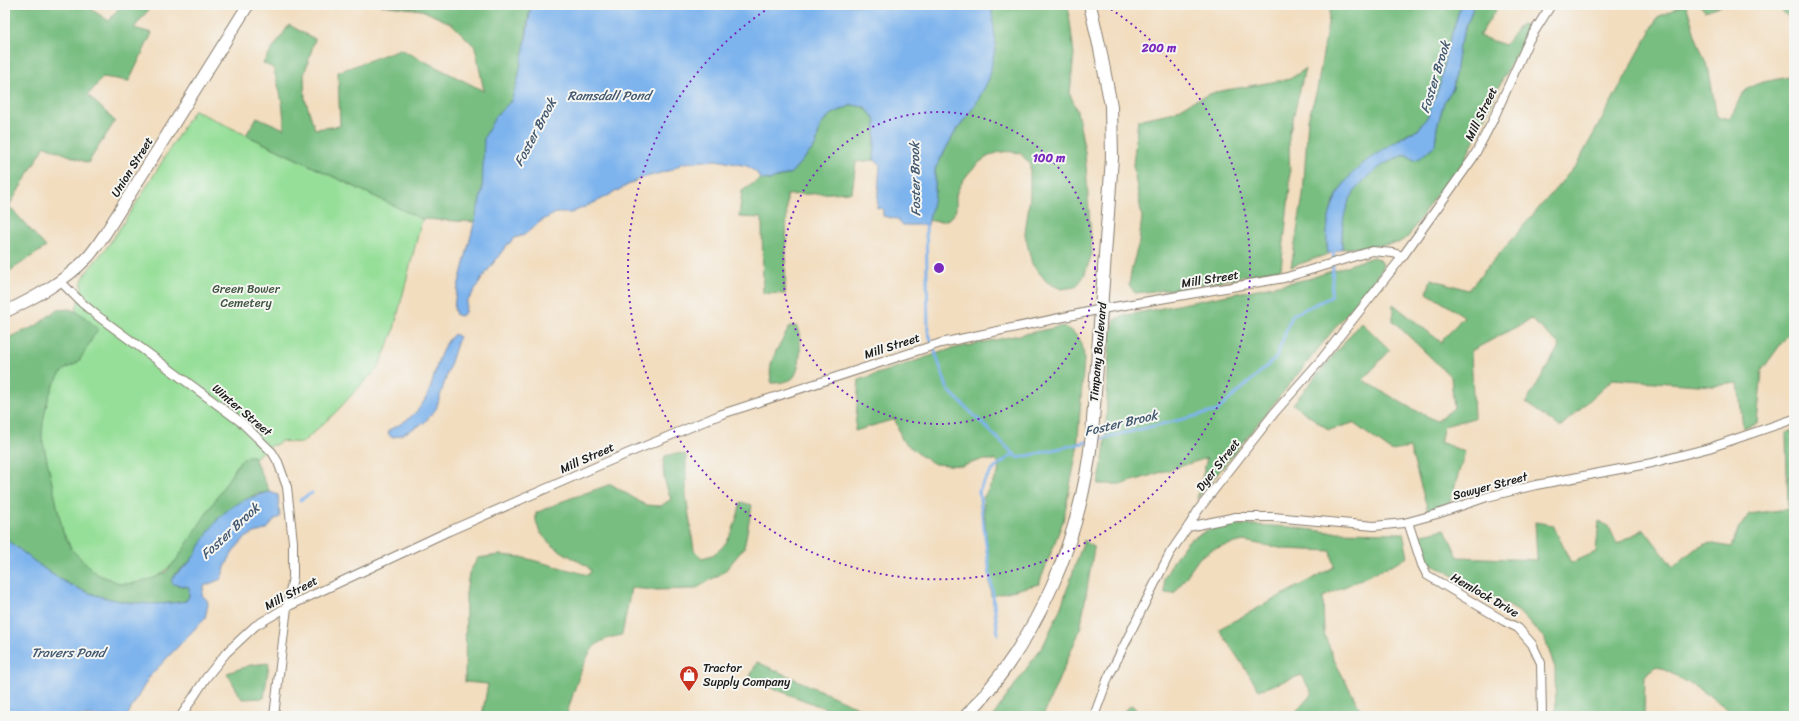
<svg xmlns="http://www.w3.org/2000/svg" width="1799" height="721" font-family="Sriracha,sans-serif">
  <rect width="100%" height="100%" fill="#f6f6f2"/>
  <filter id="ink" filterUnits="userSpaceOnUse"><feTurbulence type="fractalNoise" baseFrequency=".025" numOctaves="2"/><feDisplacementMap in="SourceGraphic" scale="8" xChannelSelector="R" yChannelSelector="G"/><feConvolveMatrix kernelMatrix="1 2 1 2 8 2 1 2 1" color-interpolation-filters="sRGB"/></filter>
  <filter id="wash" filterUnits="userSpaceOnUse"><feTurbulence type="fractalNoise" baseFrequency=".012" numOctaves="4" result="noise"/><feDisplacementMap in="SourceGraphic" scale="16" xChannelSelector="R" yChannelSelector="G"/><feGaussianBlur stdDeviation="0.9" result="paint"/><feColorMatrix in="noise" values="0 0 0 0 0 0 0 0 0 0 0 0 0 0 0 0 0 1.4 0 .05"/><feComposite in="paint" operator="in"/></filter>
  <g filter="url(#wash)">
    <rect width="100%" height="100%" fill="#f2ddbf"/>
    <path fill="#96df99" stroke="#597e5a" d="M194 110 422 219 393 333 378 368 360 386 336 412 302 443 281 441 275 445H272L259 454 173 564 159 576 143 586 102 583 68 555 5 371 71 325 82 290C77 278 99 258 107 247 138 203 165 156 194 110Z"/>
    <g fill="#78be81" stroke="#4a6d4e">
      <path d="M5 5H85L109 21 121 5H152L134 28 152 33 129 81 103 77 88 95 115 121 88 163 45 146 9 206 46 247 5 274Z"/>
      <path d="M381 5H531C524 34 525 86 505 108L484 166 482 192 475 222 422 219 246 135 257 117 284 129C284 107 280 89 273 68L263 63 289 25 315 39 304 75 305 99 315 129 340 126 338 72 400 49 484 91 475 47 452 24 422 10Z"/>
      <path d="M991 5H1068L1074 54 1070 94 1077 111 1085 152 1092 254 1084 276 1076 287 1061 289 1047 282 1032 264 1025 234 1030 196V164L1020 153C1014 152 1008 151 1002 152 983 154 964 175 957 192 954 199 959 208 953 215 947 223 936 222 928 220L935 192V169L954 134 976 104 992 15Z"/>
      <path d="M1331 5H1461L1446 52 1440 84 1428 116 1418 130 1408 133C1392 145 1370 156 1356 170 1333 192 1323 223 1328 254L1291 267 1303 196 1308 119 1317 90Z"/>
      <path d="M1474 5H1499L1479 36 1505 45 1521 24 1531 26 1503 78 1464 162 1433 199 1408 237 1398 243 1342 249C1342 234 1341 217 1347 203 1358 181 1383 160 1407 155L1414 160 1435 145 1437 127 1444 102 1453 88 1459 46Z"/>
      <path d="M1683 5H1685L1688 10 1695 35 1709 71 1717 118H1729C1736 111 1736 104 1741 96 1751 81 1772 81 1789 77L1794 67V326L1762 370 1757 423 1743 428 1738 383 1713 386 1613 379 1560 427 1526 403 1560 345 1531 319 1471 351 1474 418 1444 426 1440 442 1465 452 1450 502 1428 511 1410 448 1391 451 1353 423 1329 430 1293 404 1361 322 1390 350 1363 380 1409 407 1437 421 1454 408 1451 377 1393 321V304L1441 342 1464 316 1427 293 1431 279 1468 290 1577 164 1658 17Z"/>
      <path d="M1700 5H1723L1705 11Z"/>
      <path d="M1775 5H1794V28L1793 21Z"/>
      <path d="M1305 69 1289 135 1290 186 1281 269 1176 289 1135 293 1129 285 1132 267 1139 242 1142 217 1133 165 1138 120 1174 112 1191 102 1215 92 1290 79Z"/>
      <path d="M852 105 865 107 876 120 874 160 856 162 852 192 787 195 785 294 763 293 762 218 739 217 742 191 760 179 771 180 791 173 816 145 820 126 830 115Z"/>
      <path d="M1373 257 1379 259 1383 264 1380 272 1197 499 1207 458 1123 484H1098C1108 447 1106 408 1108 371 1109 353 1109 336 1115 319L1127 315 1308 279Z"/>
      <path d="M70 309 81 314 98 329C91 339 86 351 79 361 75 366 67 366 63 371 49 385 42 419 42 438L63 532 72 550 97 574 121 584 135 583 154 578 166 572 178 558 240 461 248 456H253L270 492 256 494 219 517 191 561 175 574 176 585 190 587 189 596 186 601C145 608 103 602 67 583 45 572 25 553 5 539V339L36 326 56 310Z"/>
      <path d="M790 326H796C803 335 801 370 793 378 789 382 778 383 772 383 765 362 781 344 790 326Z"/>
      <path d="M1063 326C1080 336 1083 340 1084 359L1077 451 1063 521 1039 584 991 596 983 498 998 474 999 464 996 460H981L962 466 935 464 921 456 902 440 895 419 855 431 859 380 951 349Z"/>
      <path d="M1794 430V716H1737L1707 694 1675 675 1656 666 1645 676 1644 716H1556L1555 668 1545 639 1518 611 1427 561 1418 535 1445 529 1458 557 1537 560 1535 522 1553 525 1571 563 1596 552 1599 521 1609 527 1617 544 1644 529 1673 567 1695 549 1708 543 1731 547 1738 530 1749 514 1788 509 1786 433Z"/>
      <path d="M677 453 686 455V495L694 550 702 558C705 557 711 556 714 554 731 544 737 519 741 502L752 505 744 548 724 572 695 589 653 590 631 588 622 635C613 637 603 639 596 645 583 656 572 699 566 716H482L488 684 465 682 466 594 469 573 478 558 500 555 521 557 588 575 591 571 587 566C567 554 533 541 536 513L563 501 611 484 645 505 661 506 671 499C666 485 660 471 665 456Z"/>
      <path d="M1222 525H1253L1291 527 1328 532 1403 533 1408 557 1323 597 1324 633 1334 660 1364 716H1292L1312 694 1302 675 1259 690 1219 629 1334 567 1331 551 1285 549 1243 541 1213 549 1200 557 1174 594 1165 593 1164 579 1175 558 1188 541 1206 531Z"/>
      <path d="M1084 540 1094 548 1080 630 1043 716H993L1044 644 1061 607Z"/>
      <path d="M757 662 877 716H845L749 679Z"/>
      <path d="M269 663 264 698 242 699 227 673 251 665Z"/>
      <path d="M1132 705 1141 716H1117Z"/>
    </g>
    <g fill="#7eb4ed" stroke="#4d6884">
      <path d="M531 5H991L996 45 989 79 976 104 954 134 935 169V192L928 225H903L896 219 883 216V209L877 208 880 164 874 160 876 120 865 107 852 105 830 115 820 126 816 145 791 173 771 180 760 179 757 173 747 166 716 160 683 163 671 170 639 179 600 200 571 213H556L541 221 524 235 515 238 506 246 483 277 469 299 467 300 465 312 462 316 456 315 454 308 455 299 482 192 484 138 495 117 511 101 518 79 526 38Z"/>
      <path d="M1461 5H1474L1459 46 1453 88 1444 102 1437 127 1435 145 1420 158 1414 160 1407 155C1395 157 1386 163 1376 170 1347 192 1341 214 1342 249L1328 254C1323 223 1333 192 1356 170 1370 156 1392 145 1409 133L1418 130 1428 116 1440 84 1446 52Z"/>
      <path d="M454 334 459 337 436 409 424 423 401 435 394 437H391L388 433 389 430C417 417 428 402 435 372 439 357 443 345 454 334Z"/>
      <path d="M270 492 278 495 280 517C269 521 273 524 267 529 263 531 257 532 252 534 236 542 226 562 221 579L204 586 202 595 207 600 208 604 205 618 149 677 127 716H5V539C26 553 45 572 67 583 103 602 145 608 186 601L189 596V587L173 584 171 581C175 572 186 568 192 559 201 546 208 530 219 518 230 505 253 495 270 492Z"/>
    </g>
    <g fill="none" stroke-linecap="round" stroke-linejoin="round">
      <g stroke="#7eb4ed" stroke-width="3">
        <path d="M926 221 928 331 948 390 1018 458 1087 442"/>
        <path d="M1095 440 1217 411 1276 358 1292 315 1331 297 1334 249"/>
        <path d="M300 500 312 493"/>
        <path d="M998 634 979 491C988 472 997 465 1014 454"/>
      </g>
    </g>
  </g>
  <g filter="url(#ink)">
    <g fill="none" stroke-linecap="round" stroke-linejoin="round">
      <defs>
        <g id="minor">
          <path d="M60 281 82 303 99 317 241 422 272 452 278 462 287 487 293 542V577L287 607 274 716"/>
          <path d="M1408 522 1422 565 1427 575 1504 621 1518 628 1532 644 1541 663 1542 716"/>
          <path d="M1188 527 1236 517H1273L1374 526 1404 523 1437 514 1487 497 1536 485 1652 463 1682 455 1709 448 1794 419"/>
          <path d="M181 716 206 678 226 653 255 626 287 607 449 531 607 462 722 414 941 343 1102 309 1284 278 1372 251 1393 253 1403 256"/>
          <path d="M1094 716 1108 678 1140 613 1170 553 1188 527 1199 509 1275 412 1320 361 1403 256 1473 158 1492 122 1529 40 1551 5"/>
        </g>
        <path id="tertiary" d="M5 312C34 298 64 282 87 258 94 251 99 242 105 234L248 5"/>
        <path id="secondary" d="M966 716C1039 638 1081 540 1092 434L1112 158 1111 106 1100 49 1090 5"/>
      </defs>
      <use href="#minor" stroke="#877c6e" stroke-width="10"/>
      <use href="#tertiary" stroke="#877c6e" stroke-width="13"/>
      <use href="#secondary" stroke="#877c6e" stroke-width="14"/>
      <use href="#minor" stroke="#fff" stroke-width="8"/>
      <use href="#tertiary" stroke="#fff" stroke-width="11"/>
      <use href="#secondary" stroke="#fff" stroke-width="12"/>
    </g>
  </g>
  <g fill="none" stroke="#7b2cbf" stroke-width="2" stroke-dasharray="2 4">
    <circle cx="939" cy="268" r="156"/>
    <path d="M1106 6A311 311 0 1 1 772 6"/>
  </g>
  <defs>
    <symbol id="shop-pin" viewBox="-11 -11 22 30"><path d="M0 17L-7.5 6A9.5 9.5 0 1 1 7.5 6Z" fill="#c8321e" stroke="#f6f6f2"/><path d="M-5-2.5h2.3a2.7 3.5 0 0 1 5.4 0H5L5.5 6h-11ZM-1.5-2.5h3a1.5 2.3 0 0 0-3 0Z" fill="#fff"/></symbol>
  </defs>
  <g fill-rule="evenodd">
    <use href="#shop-pin" x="678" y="664" width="22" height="30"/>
  </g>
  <g text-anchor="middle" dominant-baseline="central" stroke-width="4" stroke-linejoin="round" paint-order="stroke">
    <g font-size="12" fill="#1c1c1c" stroke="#f6f6f2">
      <text transform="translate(1481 114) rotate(-64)">Mill Street</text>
      <text transform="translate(132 167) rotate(-58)">Union Street</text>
      <text transform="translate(1210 279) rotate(-9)">Mill Street</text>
      <text transform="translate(892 346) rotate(-18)">Mill Street</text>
      <text transform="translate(1098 352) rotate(-85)">Timpany Boulevard</text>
      <text transform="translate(242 410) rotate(40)">Winter Street</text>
      <text transform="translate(587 458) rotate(-24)">Mill Street</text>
      <text transform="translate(1218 465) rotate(-52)">Dyer Street</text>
      <text transform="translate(1490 486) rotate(-15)">Sawyer Street</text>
      <text transform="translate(291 593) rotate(-28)">Mill Street</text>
      <text transform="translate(1485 595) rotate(30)">Hemlock Drive</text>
    </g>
    <g font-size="12" fill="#415642" stroke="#f6f6f2">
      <text x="246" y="289">Green Bower<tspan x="246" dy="14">Cemetery</tspan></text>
    </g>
    <g font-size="12" fill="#1c1c1c" stroke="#f6f6f2" text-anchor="start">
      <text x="703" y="668">Tractor<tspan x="703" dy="14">Supply Company</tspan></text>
    </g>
    <g font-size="13" font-style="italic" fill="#435970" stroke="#f6f6f2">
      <text transform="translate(1435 77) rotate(-73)">Foster Brook</text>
      <text x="609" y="95">Ramsdall Pond</text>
      <text transform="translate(535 132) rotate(-62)">Foster Brook</text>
      <text transform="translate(915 179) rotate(-91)">Foster Brook</text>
      <text transform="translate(1121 423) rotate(-13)">Foster Brook</text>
      <text transform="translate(230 531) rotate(-43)">Foster Brook</text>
      <text x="68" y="652">Travers Pond</text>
    </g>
  </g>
  <circle cx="939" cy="268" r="6" fill="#7b2cbf" stroke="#f6f6f2" stroke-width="2"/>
  <g font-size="12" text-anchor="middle" font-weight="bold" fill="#7b2cbf" stroke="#f6f6f2" stroke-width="4" stroke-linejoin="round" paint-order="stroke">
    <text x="1159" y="52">200 m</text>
    <text x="1049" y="162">100 m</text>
  </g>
  <rect width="1799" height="721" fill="none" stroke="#f6f6f2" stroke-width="20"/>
</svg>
